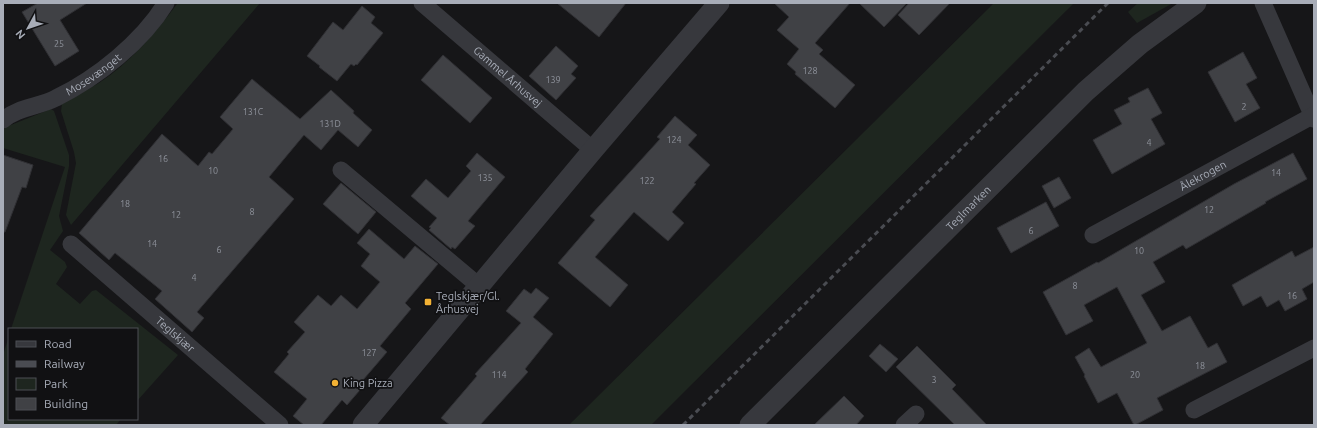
<svg xmlns="http://www.w3.org/2000/svg" width="1317" height="428" font-family="Ubuntu,sans-serif">
  <rect width="100%" height="100%" fill="#161618"/>
  <g fill="#1e261f">
    <path d="M175 3H260L71 225 66 215 76 163 74 152 61 111 62 104C74 97 87 90 99 83 130 63 155 33 177 4Z"/>
    <path d="M994 3H1074L651 425H569Z"/>
    <path d="M1138 3H1173L1137 23 1128 12Z"/>
    <path d="M51 109 54 111 69 155V166L59 216 63 231 50 250 65 262 67 267 56 284 80 304 92 291 96 290 178 355 137 401V329H11L65 167 3 148V130L6 127Z"/>
    <path d="M9 336V419H121L116 425H3V355Z"/>
  </g>
  <g fill="#404145" stroke="#303034">
    <path d="M38 3H87L60 20 79 51 55 66 22 12Z"/>
    <path d="M557 3H626L599 37Z"/>
    <path d="M774 3H850L815 43 823 50 819 54 855 85 835 108 795 74 796 72 787 64 799 49 777 30 789 17Z"/>
    <path d="M859 3H907L884 27Z"/>
    <path d="M909 3H950L919 35 898 15Z"/>
    <path d="M362 6 375 17 371 23 383 33 357 65 356 64 354 66 351 64 337 81 319 67 320 66 307 56 333 22 343 30Z"/>
    <path d="M556 46 578 66 571 74 576 78 556 100 529 76Z"/>
    <path d="M1243 52 1257 78 1246 84 1260 108 1235 122 1208 72Z"/>
    <path d="M443 55 492 98 470 123 421 80Z"/>
    <path d="M252 79 300 119 331 90 354 111 353 113 372 130 358 147 338 130 321 150 304 135 269 177 294 199 197 312 204 318 192 332 155 299 162 291 115 253 109 260 79 233 162 134 198 166 209 152 212 154 233 129 220 117Z"/>
    <path d="M1148 88 1162 113 1151 119 1165 144 1112 174 1093 140 1122 124 1114 110 1130 102 1128 98Z"/>
    <path d="M675 116 697 135 688 145 710 165 694 183 696 184 672 212 684 223 668 241 634 212 595 257 628 285 610 307 558 263 595 220 590 216 660 139 657 137Z"/>
    <path d="M477 153 505 177 468 221 475 226 455 249 452 247 451 249 429 230 431 228 429 227 437 218 411 196 426 179 448 198 471 171 466 166Z"/>
    <path d="M1293 153 1307 179 1265 202 1266 203 1186 249 1183 245 1153 262 1165 282 1141 295 1162 331 1190 316 1208 348 1217 343 1227 362 1157 398 1163 410 1135 425H1134L1117 393 1098 403 1084 376 1085 375 1075 357 1089 348 1101 367 1147 343 1117 287 1084 305 1093 321 1066 335 1043 292 1097 262 1098 263 1234 184Z"/>
    <path d="M3 155 33 165 26 188 22 187 5 232H3Z"/>
    <path d="M1059 177 1071 198 1054 208 1042 186Z"/>
    <path d="M341 183 376 212 358 234 323 204Z"/>
    <path d="M1046 202 1059 226 1011 253 997 228Z"/>
    <path d="M369 229 404 259 415 246 438 264 405 303 411 309 380 346 387 352 363 380 366 383 347 405 342 400 321 425H304L293 416 307 399 274 372 289 354 287 352 305 332 294 322 318 295 331 306 341 295 357 309 380 282 361 266 370 254 357 243Z"/>
    <path d="M1314 247V282L1302 289 1307 299 1285 311 1279 300 1267 307 1261 296 1243 306 1232 285 1292 251 1295 257Z"/>
    <path d="M536 288 549 298 533 317 553 334 525 369 528 372 480 425H450L441 418 477 376 475 374 521 323 506 311 524 289 531 294Z"/>
    <path d="M880 344 898 359 886 372 869 356Z"/>
    <path d="M917 346 956 385 952 389 987 425H955L896 367Z"/>
    <path d="M844 396 864 416 856 425H814Z"/>
  </g>
  <g fill="none" stroke-linecap="round" stroke-linejoin="round">
    <g stroke="#37383d" stroke-width="17">
      <path id="s1" d="M422 3 593 150"/>
      <path d="M1263 3 1314 119"/>
      <path id="s2" d="M3 120C18 107 39 107 56 98 97 78 142 42 166 3"/>
      <path d="M341 170 479 286"/>
      <path id="s3" d="M1093 235 1314 115"/>
      <path id="s4" d="M71 244 280 425"/>
      <path d="M1194 410 1314 348"/>
      <path d="M904 425 916 414"/>
    </g>
    <g stroke="#37383d" stroke-width="21">
      <path d="M363 425 593 150 719 3"/>
      <path id="s5" d="M750 425 1086 91 1140 44 1196 3"/>
    </g>
    <path stroke="#4a4c52" stroke-width="3" stroke-dasharray="5 4" stroke-linecap="butt" d="M683 425 1108 3"/>
  </g>
  <g fill="#f2b134" stroke="#111113" stroke-width="1.5">
    <rect x="424" y="298" width="8" height="8" rx="2"/>
    <circle cx="335" cy="383" r="4"/>
  </g>
  <g text-anchor="middle" dominant-baseline="central" stroke-width="3.5" stroke-linejoin="round" paint-order="stroke">
    <g font-size="9" fill="#8e929b">
      <text x="59" y="44">25</text>
      <text x="810" y="71">128</text>
      <text x="553" y="80">139</text>
      <text x="1244" y="107">2</text>
      <text x="253" y="112">131C</text>
      <text x="330" y="124">131D</text>
      <text x="674" y="140">124</text>
      <text x="1149" y="143">4</text>
      <text x="163" y="159">16</text>
      <text x="213" y="171">10</text>
      <text x="1276" y="173">14</text>
      <text x="485" y="178">135</text>
      <text x="647" y="181">122</text>
      <text x="125" y="204">18</text>
      <text x="1209" y="210">12</text>
      <text x="252" y="212">8</text>
      <text x="176" y="215">12</text>
      <text x="1031" y="231">6</text>
      <text x="152" y="244">14</text>
      <text x="219" y="250">6</text>
      <text x="1139" y="251">10</text>
      <text x="194" y="278">4</text>
      <text x="1075" y="286">8</text>
      <text x="1292" y="296">16</text>
      <text x="369" y="353">127</text>
      <text x="1200" y="366">18</text>
      <text x="499" y="375">114</text>
      <text x="1135" y="375">20</text>
      <text x="934" y="380">3</text>
    </g>
    <g font-size="11" fill="#a8adb8" stroke="#111113">
      <text stroke="none"><textPath href="#s2" startOffset="102">Mosevænget</textPath></text>
      <text stroke="none"><textPath href="#s1" startOffset="113">Gammel Århusvej</textPath></text>
      <text stroke="none"><textPath href="#s3" startOffset="125">Ålekrogen</textPath></text>
      <text stroke="none"><textPath href="#s5" startOffset="308">Teglmarken</textPath></text>
      <text stroke="none"><textPath href="#s4" startOffset="138">Teglskjær</textPath></text>
    </g>
    <g font-size="11" fill="#a8adb8" stroke="#111113" text-anchor="start">
      <text x="436" y="296">Teglskjær/Gl.<tspan x="436" dy="13">Århusvej</tspan></text>
      <text x="343" y="383">King Pizza</text>
    </g>
  </g>
  <rect width="1317" height="428" fill="none" stroke="#a8adb8" stroke-width="8"/>
  <rect x="8" y="328" width="130" height="92" fill="#111113" stroke="#4d4f55"/>
  <rect x="16" y="341" width="20" height="6" fill="#37383d" stroke="#4d4f55"/>
  <text x="44" y="348" font-size="12" fill="#a8adb8">Road</text>
  <rect x="16" y="361" width="20" height="6" fill="#4a4c52" stroke="#4d4f55"/>
  <text x="44" y="368" font-size="12" fill="#a8adb8">Railway</text>
  <rect x="16" y="378" width="20" height="12" fill="#1e261f" stroke="#4d4f55"/>
  <text x="44" y="388" font-size="12" fill="#a8adb8">Park</text>
  <rect x="16" y="398" width="20" height="12" fill="#404145" stroke="#4d4f55"/>
  <text x="44" y="408" font-size="12" fill="#a8adb8">Building</text>
  <g transform="translate(28 28) rotate(230)" stroke="#111113" stroke-width="3" paint-order="stroke">
  <path d="M0-3L7 15L0 10L-7 15Z" fill="#a8adb8"/>
  <text y="-6" font-size="11" font-weight="bold" text-anchor="middle" fill="#a8adb8">N</text>
  </g>
</svg>
